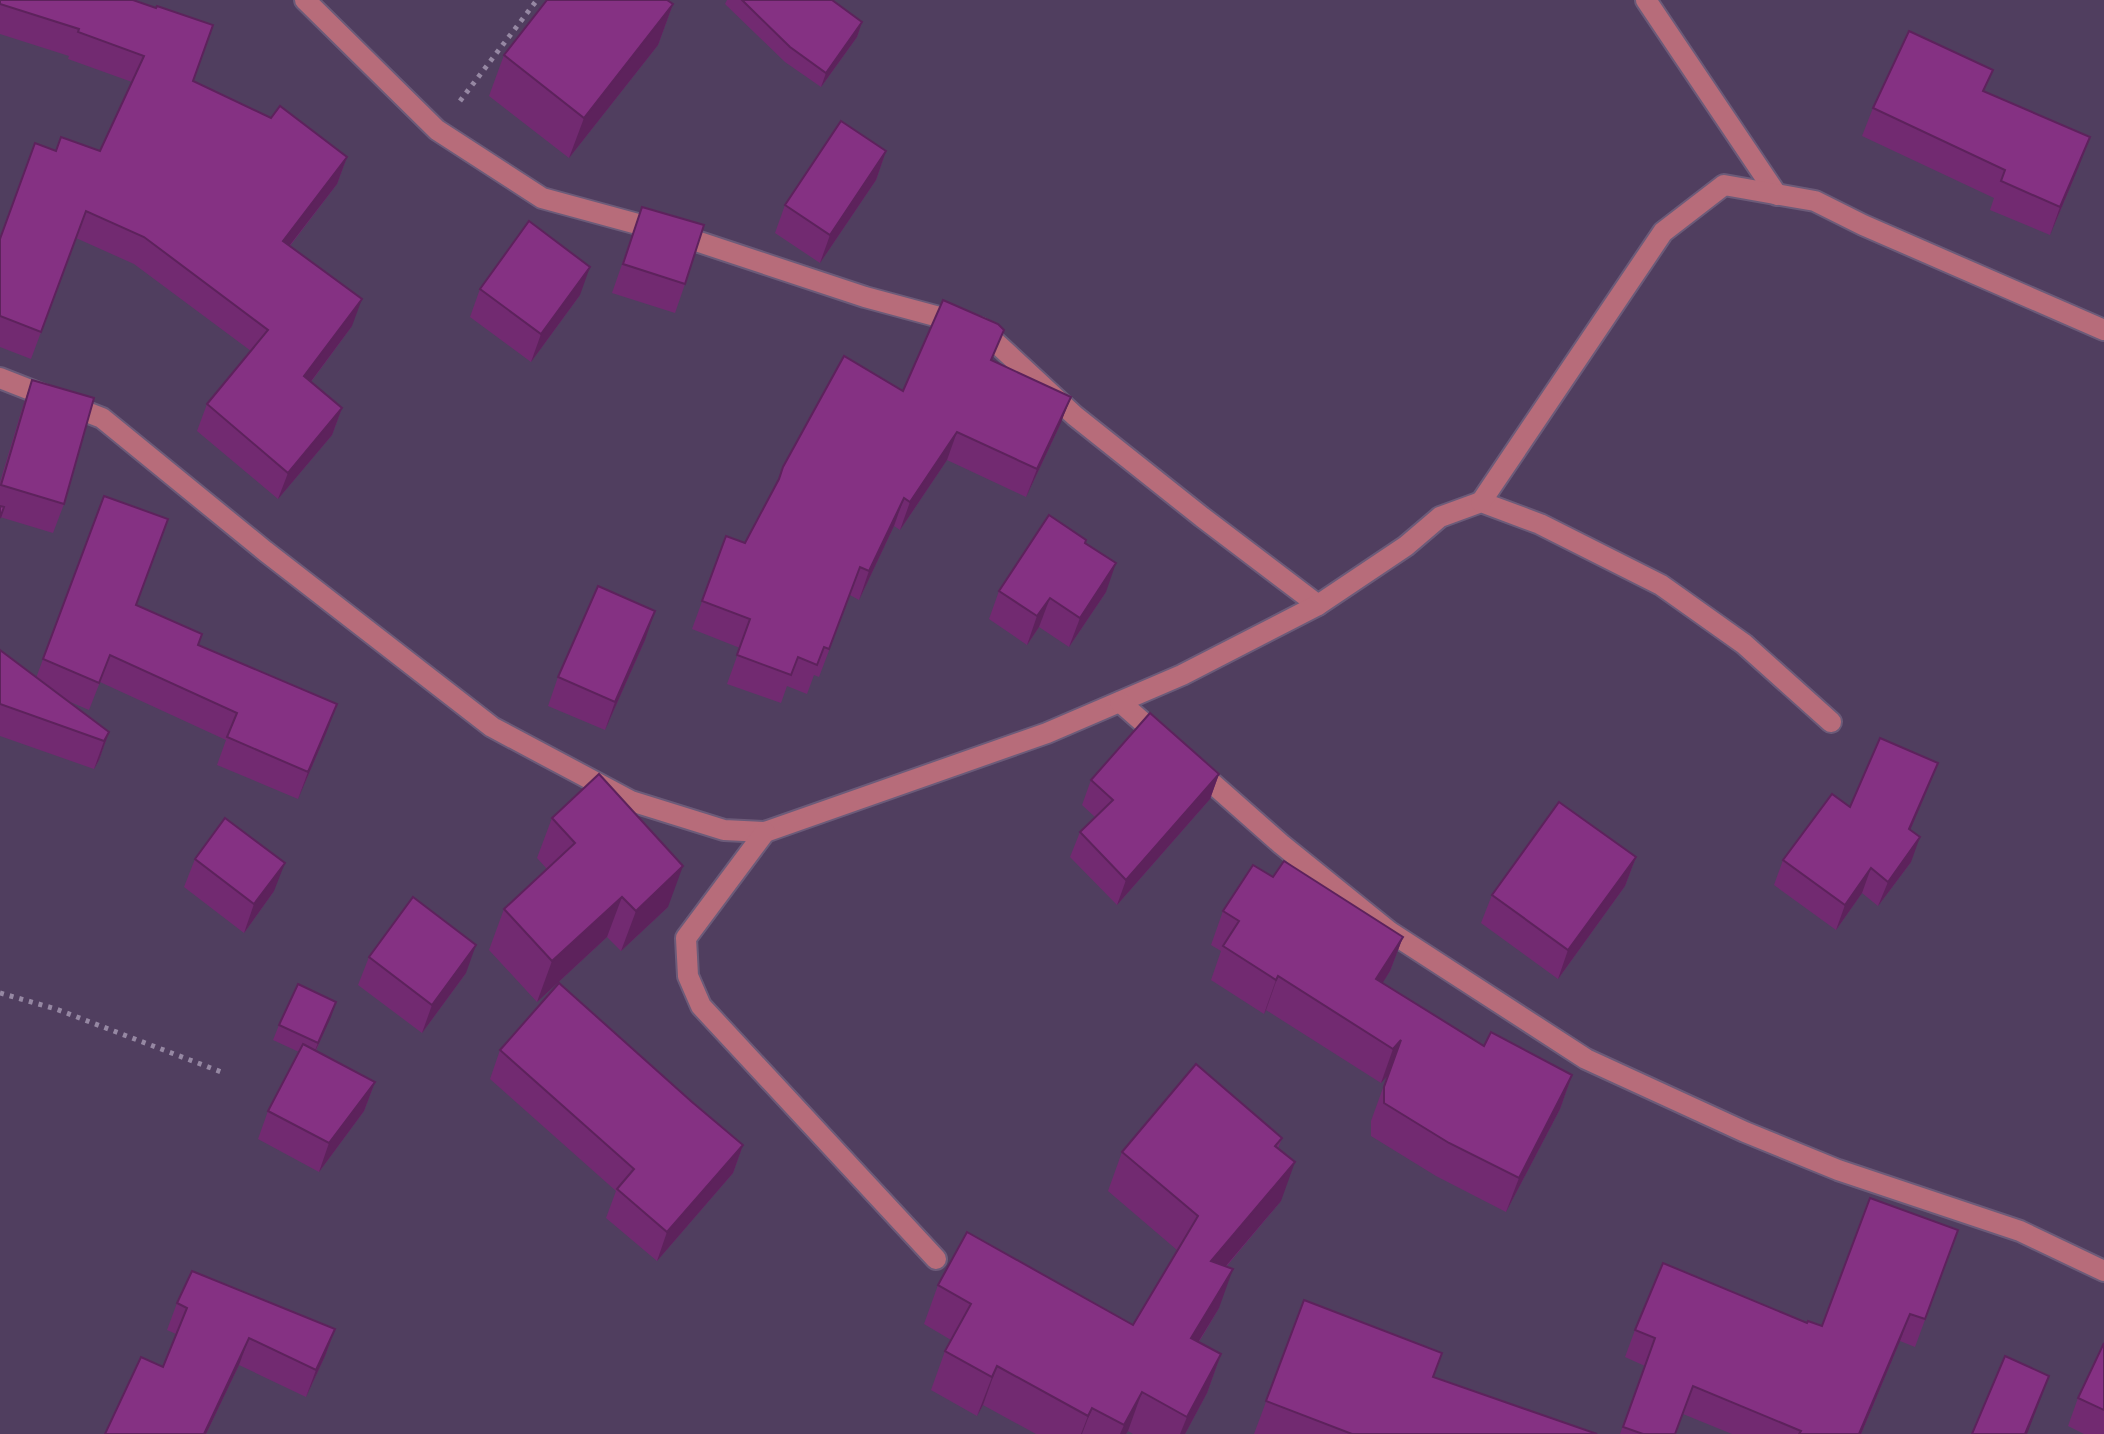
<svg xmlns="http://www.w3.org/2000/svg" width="2104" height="1434" font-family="Lato,sans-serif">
  <rect width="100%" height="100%" fill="#503e5f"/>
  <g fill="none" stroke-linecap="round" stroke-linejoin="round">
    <defs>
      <g id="minor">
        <path d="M305 0 437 130 542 198 678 235 865 297 980 328 1075 416 1202 517 1318 605"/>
        <path d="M1646 0 1777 195"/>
        <path d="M0 378 102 418 265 551 492 727 631 801 724 830 765 832 1047 733 1182 675 1318 605 1406 546 1440 517 1481 502 1540 524 1661 585 1744 644 1831 722"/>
        <path d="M1481 502 1663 232 1724 185 1815 201 1863 225 2104 330"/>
        <path d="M1120 702 1162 739"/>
        <path d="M1195 768 1281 844 1390 932 1586 1059 1745 1132 1838 1170 2020 1231 2104 1271"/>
        <path d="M765 832 686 938 688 976 701 1006 936 1259"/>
      </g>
    </defs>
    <use href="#minor" stroke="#6c5b79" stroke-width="24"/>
    <g stroke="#9688a3" stroke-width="5" stroke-dasharray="4 6" stroke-linecap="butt">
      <path d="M460 101 537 0"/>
      <path d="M0 993 56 1009 224 1073"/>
    </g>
    <use href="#minor" stroke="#b76c7a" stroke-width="20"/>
  </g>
  <g fill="#722a71">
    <path d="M0 0H133L193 81 347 157 337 184 290 246 352 326 311 382 342 408 332 435 278 499 197 431 207 404 251 351 134 264 76 238 31 359 0 347V239L56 151H100L132 82 68 59 69 56 0 34Z"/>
    <path d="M727 0H832L862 22 857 37 821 87 785 62 725 4Z"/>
    <path d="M673 4 658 45 569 158 489 96 504 55Z"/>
    <path d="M1985 92 2079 166 2050 235 1990 210 1994 198 1862 136 1873 108Z"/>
    <path d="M886 151 876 180 820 263 775 233 785 205Z"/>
    <path d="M642 207 685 284 675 313 612 293Z"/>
    <path d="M480 289 580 295 531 362 470 317Z"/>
    <path d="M993 361 1060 425 1026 497 947 460 900 530 894 526 859 600 850 595 819 677 814 675 807 694 787 686 781 703 727 684 740 648 692 629 726 536 745 543Z"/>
    <path d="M32 380 64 504 53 533 0 517V518V482L22 409Z"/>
    <path d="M104 496 136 605 327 731 298 799 217 765 226 740 100 682 89 710 68 701 109 732 99 760 94 769 0 736V650L36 678Z"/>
    <path d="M1086 540 1085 543 1106 592 1069 647 1039 627 1027 645 989 619 999 591Z"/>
    <path d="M645 640 605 730 548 706 558 677Z"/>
    <path d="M1219 774 1210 799 1117 905 1070 857 1080 832 1095 817 1082 805 1091 780Z"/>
    <path d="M1928 788 1910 830 1911 862 1878 906 1862 893 1836 930 1774 885 1783 860 1850 807Z"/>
    <path d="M552 818 668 907 621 951 607 937 537 1002 489 950 504 909 547 869 537 858Z"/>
    <path d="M1636 857 1625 886 1558 979 1481 923 1492 895Z"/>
    <path d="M195 859 274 891 244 933 184 887Z"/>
    <path d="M1273 877 1403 937 1390 971 1382 983 1484 1046 1572 1075 1560 1109 1506 1212 1436 1176 1371 1136V1121L1388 1074 1381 1083 1266 1010 1264 1014 1211 980 1221 951 1211 945 1223 911Z"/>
    <path d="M369 957 466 973 422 1033 358 985Z"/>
    <path d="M336 1002 316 1051 375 1082 364 1111 319 1172 258 1139 268 1111 299 1052 273 1040 279 1025Z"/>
    <path d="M500 1050 692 1102 743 1145 733 1173 657 1261 606 1218 616 1191 490 1079Z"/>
    <path d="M1282 1138 1278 1149 1281 1201 1226 1267 1219 1308 1199 1342 1221 1354 1207 1393 1185 1434H1133L1128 1431 1126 1434H1036L983 1405 977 1416 931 1390 945 1351 951 1340 924 1324 938 1285 1133 1325 1177 1250 1108 1191 1122 1152Z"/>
    <path d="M1958 1230 1915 1347 1900 1341 1861 1434H1732L1683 1414 1675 1434H1620L1645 1366 1625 1357 1635 1330 1807 1323 1822 1326Z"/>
    <path d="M1304 1300 1434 1377 1597 1434H1254Z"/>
    <path d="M177 1303 335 1329 325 1356 306 1397 239 1365 206 1434H105L163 1367 176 1334 167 1330Z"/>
    <path d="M2104 1343V1434H2084L2068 1426 2078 1398Z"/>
  </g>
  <g fill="#5d225c">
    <path d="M673 4 658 45 569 158 584 118Z"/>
    <path d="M862 22 857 37 821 87 826 73Z"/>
    <path d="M2090 137 2079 166 2050 235 2060 207Z"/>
    <path d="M886 151 876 180 820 263 830 235Z"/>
    <path d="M347 157 337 184 273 267 283 241Z"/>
    <path d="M590 267 580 295 531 362 541 334Z"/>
    <path d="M362 299 352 326 295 403 304 376Z"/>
    <path d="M1071 397 1060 425 1026 497 1037 469Z"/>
    <path d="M342 408 332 435 278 499 288 473Z"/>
    <path d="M957 432 947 460 900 530 910 502Z"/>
    <path d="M904 498 894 526 859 600 869 571Z"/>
    <path d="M1116 563 1106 592 1069 647 1080 618Z"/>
    <path d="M1050 598 1039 627 1027 645 1037 616Z"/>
    <path d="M655 611 645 640 605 730 615 702Z"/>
    <path d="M337 704 327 731 298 799 308 772Z"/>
    <path d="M109 732 99 760 94 769 104 741Z"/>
    <path d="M1938 763 1928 788 1900 854 1909 829Z"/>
    <path d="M1219 774 1210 799 1117 905 1126 880Z"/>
    <path d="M1920 837 1911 862 1878 906 1888 882Z"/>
    <path d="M1636 857 1625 886 1558 979 1568 950Z"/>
    <path d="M285 863 274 891 244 933 254 904Z"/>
    <path d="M683 866 668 907 621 951 636 911Z"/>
    <path d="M1871 868 1862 893 1836 930 1845 905Z"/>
    <path d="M622 897 607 937 537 1002 552 961Z"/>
    <path d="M1403 937 1390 971 1364 1013 1376 979Z"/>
    <path d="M476 945 466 973 422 1033 432 1005Z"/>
    <path d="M1278 976 1266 1010 1264 1014 1276 980Z"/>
    <path d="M336 1002 331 1017 312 1058 318 1043Z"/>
    <path d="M1401 1040 1389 1074 1381 1083 1393 1049Z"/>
    <path d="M1572 1075 1560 1109 1506 1212 1519 1178Z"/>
    <path d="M375 1082 364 1111 319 1172 329 1143Z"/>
    <path d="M743 1145 733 1173 657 1261 667 1232Z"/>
    <path d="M1295 1162 1281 1201 1197 1300 1211 1261Z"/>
    <path d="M1233 1269 1219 1308 1177 1377 1191 1338Z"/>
    <path d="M1910 1314 1900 1341 1861 1434H1859Z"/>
    <path d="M335 1329 325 1356 306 1397 316 1370Z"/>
    <path d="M249 1338 239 1365 206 1434H204Z"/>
    <path d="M1221 1354 1207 1393 1185 1434H1180L1187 1417Z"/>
    <path d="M997 1366 983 1405 977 1416 992 1377Z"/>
    <path d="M2049 1376 2039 1403 2027 1434H2025Z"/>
    <path d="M1142 1392 1128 1431 1126 1434H1120L1124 1425Z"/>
    <path d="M1092 1408 1082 1434H1081L1088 1416Z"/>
  </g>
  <g fill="#853183" stroke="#5d225c" stroke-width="2">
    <path d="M0 0H133L156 8 157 6 213 25 193 81 271 118 280 106 347 157 283 241 362 299 304 376 342 408 288 473 207 404 268 330 144 237 86 211 41 332 0 316V239L35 143 56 151 61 137 100 151 144 56 78 32 79 29 0 4Z"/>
    <path d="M547 0H667L673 4 584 118 504 55Z"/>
    <path d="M742 0H832L862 22 826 73 790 47Z"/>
    <path d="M1909 31 1993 70 1983 91 2090 137 2060 207 2001 181 2005 170 1873 108Z"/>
    <path d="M841 121 886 151 830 235 785 205Z"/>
    <path d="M642 207 704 225 685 284 623 264Z"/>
    <path d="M529 221 590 267 541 334 480 289Z"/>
    <path d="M943 300 998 324 1004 330 991 360 1071 397 1037 469 957 432 910 502 904 498 869 571 860 567 829 649 824 647 817 665 798 657 791 675 737 655 750 619 702 601 726 536 745 543 779 479 783 467 844 356 903 391Z"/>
    <path d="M32 380 94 398 64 504 1 485Z"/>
    <path d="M104 496 168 519 136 605 202 634 198 645 337 704 308 772 227 737 237 713 110 655 99 683 43 659Z"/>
    <path d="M0 506 4 507 0 518Z"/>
    <path d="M1049 515 1086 540 1085 543 1116 563 1080 618 1050 598 1037 616 999 591Z"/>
    <path d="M598 586 655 611 615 702 558 677Z"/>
    <path d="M0 650 109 732 104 741 0 704Z"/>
    <path d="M1150 713 1219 774 1126 880 1080 832 1113 800 1091 780Z"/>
    <path d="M1880 738 1938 763 1909 829 1920 837 1888 882 1871 868 1845 905 1783 860 1832 794 1850 807Z"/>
    <path d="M599 774 683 866 636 911 622 897 552 961 504 909 575 843 552 818Z"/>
    <path d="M1559 802 1636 857 1568 950 1492 895Z"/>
    <path d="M225 818 285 863 254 904 195 859Z"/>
    <path d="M1284 861 1403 937 1376 979 1484 1046 1491 1032 1572 1075 1519 1178 1449 1143 1384 1103V1087L1401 1040 1393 1049 1278 976 1276 980 1223 946 1239 921 1223 911 1253 865 1273 877Z"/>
    <path d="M413 897 476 945 432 1005 369 957Z"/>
    <path d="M559 983 692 1102 743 1145 667 1232 617 1189 634 1169 500 1050Z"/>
    <path d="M298 984 336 1002 318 1043 279 1025Z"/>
    <path d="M303 1044 375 1082 329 1143 268 1111Z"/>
    <path d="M1196 1064 1282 1138 1275 1146 1295 1162 1211 1261 1233 1269 1191 1338 1221 1354 1187 1417 1142 1392 1124 1425 1092 1408 1088 1416 997 1366 992 1377 945 1351 971 1304 938 1285 967 1232 1133 1325 1198 1216 1122 1152Z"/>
    <path d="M1870 1198 1958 1230 1925 1319 1910 1314 1859 1434H1799L1801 1431 1693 1386 1675 1434H1643L1623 1427 1655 1338 1635 1330 1663 1263 1807 1323 1808 1321 1822 1326Z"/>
    <path d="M192 1271 335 1329 316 1370 249 1338 204 1434H105L141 1357 163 1367 187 1308 177 1303Z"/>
    <path d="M1304 1300 1442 1353 1433 1377 1597 1434H1352L1266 1401Z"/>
    <path d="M2104 1343V1410L2078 1398Z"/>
    <path d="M2005 1356 2049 1376 2025 1434H1972Z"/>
  </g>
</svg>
